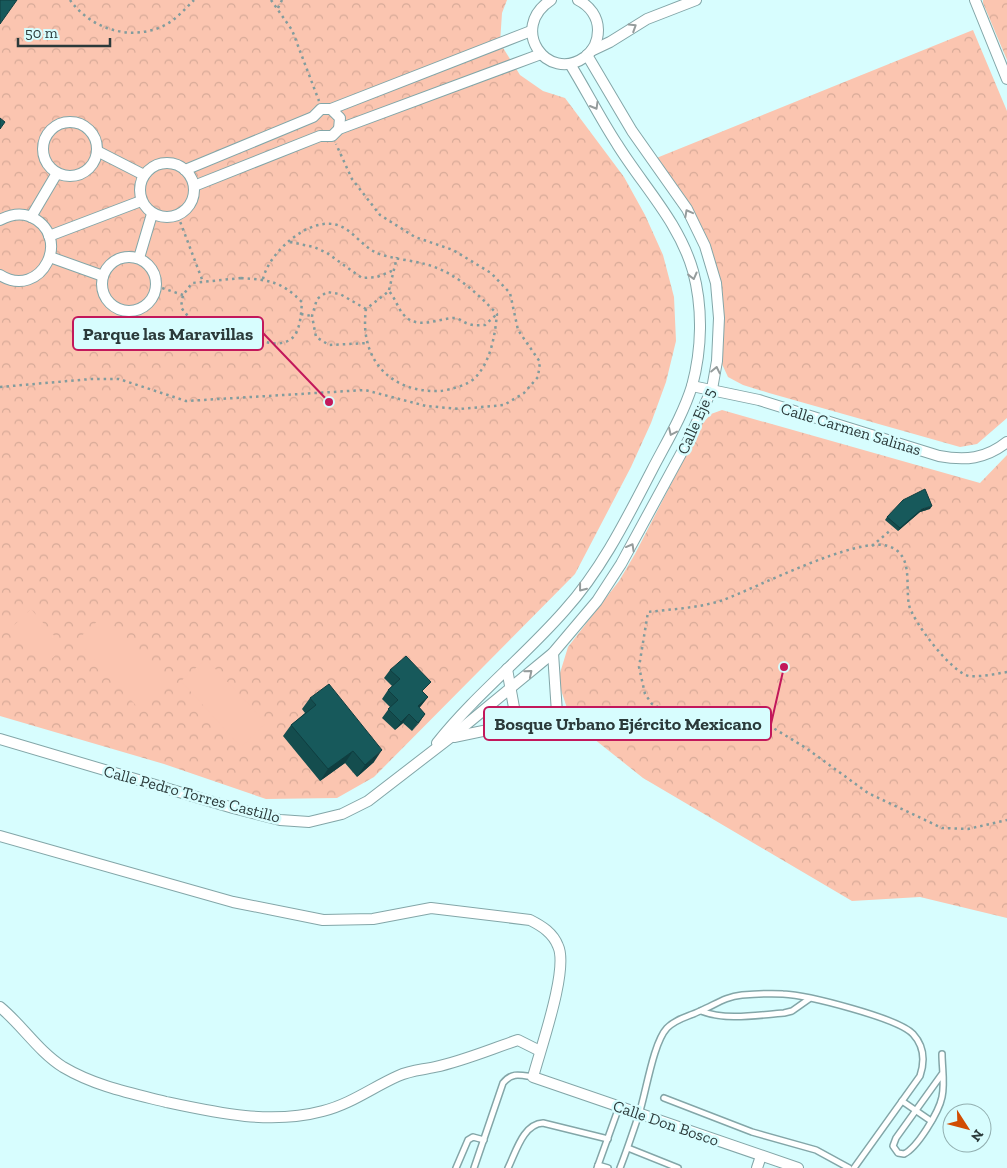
<svg xmlns="http://www.w3.org/2000/svg" width="1007" height="1168" font-family="'Zilla Slab',serif">
  <defs>
    <pattern id="park-crowns" width="20" height="18" patternUnits="userSpaceOnUse" patternTransform="scale(1.25)"><rect width="20" height="18" fill="#fbc5b0"/><path d="M2 6a3 3 0 1 1 6 0M12 15a3 3 0 1 1 6 0" fill="none" stroke="#d7aa98"/></pattern>
  </defs>
  <rect width="100%" height="100%" fill="#d7fdfe"/>
  <g fill="url(#park-crowns)">
    <path d="M0 0H507L502 13 500 43 520 75 543 91 565 98 624 177 645 215 663 255 674 297 676 341 666 382 651 423 631 467 575 574 374 777 337 798 266 799 164 764 0 716Z"/>
    <path d="M983 0H1007V60L983 3Z"/>
    <path d="M973 30 1007 111V418L977 444 960 447 769 393 743 385 728 377 721 362 711 261 654 159Z"/>
    <path d="M722 410 980 483 1007 455V918L920 897 852 901 643 778 584 731 568 711 560 687V673L568 647 619 581 635 554 702 424 711 414Z"/>
  </g>
  <g fill="#fbc5b0">
    <path d="M31 609 64 647 44 666 10 629Z"/>
    <path d="M104 615 169 685 141 711 77 640Z"/>
    <path d="M206 659 266 723 241 747 181 681Z"/>
  </g>
  <g fill="none" stroke-linecap="round" stroke-linejoin="round">
    <defs>
      <g id="lane">
        <path d="M701 1011C727 1021 757 1015 784 1013L792 1011 809 999"/>
        <path d="M942 1074 896 1138 893 1146 898 1153 904 1154C917 1148 939 1112 942 1097 945 1083 942 1068 942 1054"/>
        <path d="M664 1098 752 1132 816 1150 849 1168"/>
        <path d="M902 1101 931 1121"/>
        <path d="M628 1148 678 1168"/>
        <path d="M598 1165 608 1168"/>
        <path d="M456 1168 468 1140 473 1137 484 1140"/>
        <path d="M474 1168 503 1083C512 1072 520 1075 533 1077"/>
        <path d="M508 1168C516 1152 523 1124 543 1123L608 1139"/>
        <path d="M597 1168 619 1107"/>
        <path d="M620 1168C627 1150 633 1132 639 1114 646 1093 653 1043 667 1028 677 1018 688 1017 700 1011 715 1005 724 997 742 995 755 994 770 993 783 994 807 995 898 1018 913 1034 924 1046 925 1061 920 1076L854 1168"/>
      </g>
      <g id="street">
        <path d="M551 0C508 28 547 84 585 57 593 51 598 41 598 30 598 17 590 6 578 0"/>
        <path d="M975 0 1007 79"/>
        <path d="M591 51 610 42 647 19 696 0"/>
        <path d="M331 109 340 118 339 129"/>
        <circle cx="70" cy="149" r="27"/>
        <path d="M97 151 144 175"/>
        <circle cx="167" cy="190" r="27"/>
        <path d="M185 170 313 117 321 109H331L531 31"/>
        <path d="M194 186 320 136H332L339 129 541 54"/>
        <path d="M31 217 57 173"/>
        <path d="M0 220C9 215 20 213 29 216 75 235 41 301 0 275"/>
        <path d="M49 236 141 201"/>
        <circle cx="129" cy="284" r="27"/>
        <path d="M50 257 103 276"/>
        <path d="M139 258 152 214"/>
        <path d="M692 386 759 400 939 456C965 461 986 459 1007 442"/>
        <path d="M507 669 517 724"/>
        <path d="M454 737 517 724 558 728 553 653"/>
        <path d="M0 739 233 808 280 820 309 822 342 814 368 801 451 737 553 653 597 601 621 564 689 439 712 389 717 361 719 318 716 283 705 246 687 209 632 131 587 55"/>
        <path d="M437 743C475 695 525 656 565 610 602 569 627 518 652 470 666 443 683 415 692 386 702 349 703 308 693 271 679 222 643 186 617 144 600 118 586 90 570 64"/>
        <path d="M0 836 233 902 323 920 373 919 431 908 530 920C542 926 553 933 558 946 569 969 540 1050 533 1077L798 1168"/>
        <path d="M0 1007C22 1025 38 1051 63 1067 95 1086 130 1093 166 1102 217 1113 271 1125 323 1111 351 1104 373 1087 398 1076 411 1070 422 1070 435 1067 463 1061 491 1049 518 1040L540 1051"/>
        <path d="M757 1168 761 1156"/>
      </g>
    </defs>
    <use href="#lane" stroke="#83a6a8" stroke-width="8"/>
    <use href="#street" stroke="#83a6a8" stroke-width="12"/>
    <g stroke="#829c9d" stroke-width="2.5" stroke-dasharray="2.5 4" stroke-linecap="butt">
      <path d="M70 0C90 28 128 41 161 27 175 21 184 10 194 0"/>
      <path d="M271 0 292 30 319 101"/>
      <path d="M278 8 282 0"/>
      <path d="M178 216 203 282"/>
      <path d="M290 242 314 247 327 253 362 278 377 277 394 270"/>
      <path d="M241 278C269 280 281 281 302 302 301 313 301 323 296 333 289 347 268 345 256 338 252 336 249 330 246 326 220 325 196 332 181 307L183 295 192 283Z"/>
      <path d="M263 279C269 252 311 214 340 226 353 231 363 247 377 253 392 259 410 260 425 264 455 272 476 292 497 314 495 335 491 361 475 378 468 385 450 390 440 391 390 393 359 359 366 309L389 291C395 298 398 308 403 314 417 331 438 318 455 318 461 319 464 323 469 324 474 326 480 325 485 325L497 314"/>
      <path d="M156 286 183 295"/>
      <path d="M389 290 397 257"/>
      <path d="M366 309 340 294 327 292 317 299 312 316 316 337 329 345 369 343"/>
      <path d="M301 314 312 316"/>
      <path d="M0 387 91 379H119L186 401 365 390 426 406 460 409 504 405 524 393 538 377 540 362 518 330 510 293 491 273 453 250 415 237 380 215 352 179 336 144"/>
      <path d="M872 546 892 529"/>
      <path d="M1007 672C995 674 982 677 969 676 952 673 913 622 909 605 905 584 914 554 888 546 857 536 756 588 723 600 700 608 672 609 648 612L639 667 645 694 652 704 675 716 700 720 748 717 765 723 806 748 868 793 942 828 968 829 1007 820"/>
    </g>
    <use href="#lane" stroke="#fff" stroke-width="5"/>
    <use href="#street" stroke="#fff" stroke-width="10"/>
  </g>
  <g fill="#144d4e">
    <path d="M930 509 920 512 898 531 885 520 887 517Z"/>
    <path d="M390 670 423 692 428 697 419 708 425 714 412 731 403 723 395 730 382 718 390 707 382 699 388 690 392 686 384 678Z"/>
    <path d="M310 698 374 762 357 777 345 763 320 781 283 736 291 725 305 713 302 709Z"/>
  </g>
  <g fill="#103e40">
    <path d="M932 506 930 509 920 512 898 531 900 528 922 509Z"/>
    <path d="M428 697 421 706 412 715 418 706Z"/>
    <path d="M409 714 403 723 395 730 401 722Z"/>
    <path d="M425 714 419 723 412 731 418 723Z"/>
    <path d="M382 750 374 762 357 777 365 765Z"/>
    <path d="M353 751 345 763 320 781 328 769Z"/>
  </g>
  <g fill="#17595b" stroke="#103e40">
    <path d="M0 0H17L0 24Z"/>
    <path d="M0 118 5 122 0 129Z"/>
    <path d="M925 489 932 506 922 509 900 528 887 517 903 500Z"/>
    <path d="M406 656 431 682 422 691 428 697 418 706 425 714 418 723 409 714 401 722 388 709 398 700 388 690 400 679 390 670Z"/>
    <path d="M329 684 382 750 365 765 353 751 328 769 291 725 316 705 310 698Z"/>
  </g>
  <defs><path id="oneway-chevron" d="M-2-3.5L2.5 0L-2 3.5" fill="none" stroke-width="1.6" stroke-linecap="round" stroke-linejoin="round" transform="scale(1.25)"/></defs>
  <g stroke="#959c9c">
    <use href="#oneway-chevron" transform="translate(633 27) rotate(-32)"/>
    <use href="#oneway-chevron" transform="translate(595 106) rotate(60)"/>
    <use href="#oneway-chevron" transform="translate(688 213) rotate(-118)"/>
    <use href="#oneway-chevron" transform="translate(693 276) rotate(76)"/>
    <use href="#oneway-chevron" transform="translate(716 370) rotate(-78)"/>
    <use href="#oneway-chevron" transform="translate(672 432) rotate(115)"/>
    <use href="#oneway-chevron" transform="translate(631 547) rotate(-61)"/>
    <use href="#oneway-chevron" transform="translate(582 588) rotate(128)"/>
    <use href="#oneway-chevron" transform="translate(529 673) rotate(-40)"/>
  </g>
  <g text-anchor="middle" dominant-baseline="central" stroke-width="5" stroke-linejoin="round" paint-order="stroke">
    <g font-size="16" fill="#2b3a3a" stroke="#d7fdfe">
      <text transform="translate(696 421) rotate(-66)">Calle Eje 5</text>
      <text transform="translate(851 429) rotate(17)">Calle Carmen Salinas</text>
      <text transform="translate(192 794) rotate(15)">Calle Pedro Torres Castillo</text>
      <text transform="translate(666 1123) rotate(19)">Calle Don Bosco</text>
    </g>
  </g>
  <path fill="none" stroke="#c2185b" stroke-width="2" d="M329 402L263 333M784 667L771 724"/>
  <g fill="#c2185b" stroke="#d7fdfe" stroke-width="2">
    <circle cx="329" cy="402" r="5"/>
    <circle cx="784" cy="667" r="5"/>
  </g>
  <g fill="#d7fdfe" stroke="#c2185b" stroke-width="2">
    <rect x="73" y="317" width="190" height="33" rx="5"/>
    <rect x="484" y="707" width="287" height="33" rx="5"/>
  </g>
  <g font-size="18" text-anchor="middle" font-weight="bold" fill="#2b3a3a">
    <text x="168" y="340">Parque las Maravillas</text>
    <text x="628" y="730">Bosque Urbano Ejército Mexicano</text>
  </g>
  <g transform="translate(967 1128) rotate(126)"><circle r="24" fill="#d7fdfe" stroke="#92afb0"/>
  <path d="M0-4L9 19L0 12L-9 19Z" fill="#d14c03"/>
  <text y="-8" font-size="14" font-weight="bold" text-anchor="middle" fill="#2b3a3a">N</text>
  </g>
  <path d="M18 38v8h92v-8" fill="none" stroke="#2b3a3a" stroke-width="2.5"/>
  <text x="25" y="38" font-size="15" fill="#2b3a3a" stroke="#d7fdfe" stroke-width="4" paint-order="stroke">50 m</text>
</svg>
